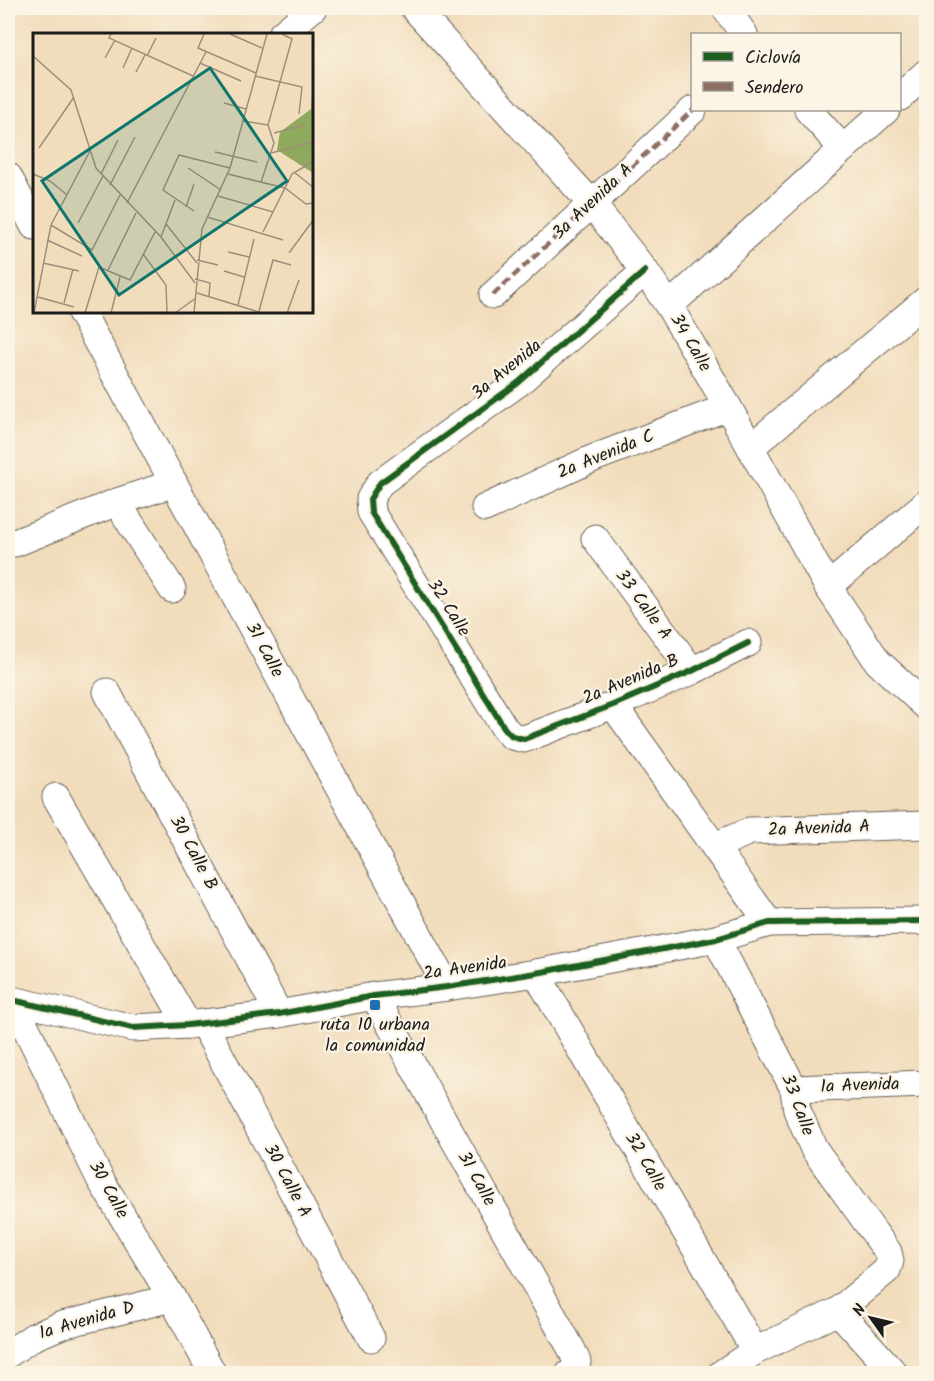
<svg xmlns="http://www.w3.org/2000/svg" width="934" height="1381" font-family="Kalam,sans-serif">
  <rect width="100%" height="100%" fill="#fcf5e5"/>
  <filter id="ink" filterUnits="userSpaceOnUse"><feTurbulence type="fractalNoise" baseFrequency=".0167" numOctaves="2"/><feDisplacementMap in="SourceGraphic" scale="12" xChannelSelector="R" yChannelSelector="G"/><feConvolveMatrix kernelMatrix="1 2 1 2 8 2 1 2 1" color-interpolation-filters="sRGB"/></filter>
  <filter id="wash" filterUnits="userSpaceOnUse"><feTurbulence type="fractalNoise" baseFrequency=".008" numOctaves="4" result="noise"/><feDisplacementMap in="SourceGraphic" scale="24" xChannelSelector="R" yChannelSelector="G"/><feGaussianBlur stdDeviation="1.35" result="paint"/><feColorMatrix in="noise" values="0 0 0 0 0 0 0 0 0 0 0 0 0 0 0 0 0 1.4 0 .05"/><feComposite in="paint" operator="in"/></filter>
  <g filter="url(#wash)">
    <rect width="100%" height="100%" fill="#f1dcbb"/>
  </g>
  <g filter="url(#ink)">
    <g fill="none" stroke-linecap="round" stroke-linejoin="round">
      <defs>
        <g id="minor">
          <path d="M414 8 592 204 645 271 669 306 728 407 828 587 878 662 926 706"/>
          <path d="M725 8 744 34"/>
          <path d="M282 34 313 8"/>
          <path d="M900 97 926 73"/>
          <path d="M808 110 843 149"/>
          <path d="M8 176 34 226"/>
          <path d="M645 271 518 383 380 483 370 499 371 512 505 729 512 736 524 739 613 705 692 671 748 643"/>
          <path d="M493 295 693 110"/>
          <path d="M669 306 886 110"/>
          <path d="M81 312 447 987"/>
          <path d="M751 447 926 300"/>
          <path d="M117 502 172 589"/>
          <path d="M485 508 594 458 728 407"/>
          <path d="M595 538 692 671"/>
          <path d="M15 543 117 502 174 483"/>
          <path d="M828 587 926 503"/>
          <path d="M107 692 279 1014"/>
          <path d="M613 705 769 923"/>
          <path d="M56 797 188 1025"/>
          <path d="M715 846 750 831 926 825"/>
          <path d="M716 939 794 1089 797 1110 814 1149 888 1252 890 1261 887 1270 838 1311 755 1351 721 1374"/>
          <path d="M536 973 755 1351"/>
          <path d="M374 996 572 1350 577 1362 573 1373 569 1374"/>
          <path d="M8 999 133 1028 188 1025 279 1014 374 996 447 987 536 973 716 939 769 923 926 921"/>
          <path d="M13 1001 100 1179 172 1298 213 1374"/>
          <path d="M203 1023 371 1338"/>
          <path d="M794 1089 926 1084"/>
          <path d="M838 1311 895 1374"/>
          <path d="M8 1354 33 1337 62 1325 172 1298"/>
        </g>
      </defs>
      <use href="#minor" stroke="#675f54" stroke-width="29"/>
      <use href="#minor" stroke="#fff" stroke-width="27"/>
      <path stroke="#8d6e63" stroke-width="4.5" stroke-dasharray="9 4.5" stroke-linecap="butt" d="M493 295 693 110"/>
      <defs>
        <g id="cycleway">
          <path d="M645 271 518 383 380 483 370 499 371 512 505 729 512 736 524 739 613 705 692 671 748 643"/>
          <path d="M8 999 133 1028 188 1025 279 1014 374 996 447 987 536 973 716 939 769 923 926 921"/>
        </g>
      </defs>
      <use href="#cycleway" stroke="#fcf5e5" stroke-width="10"/>
      <use href="#cycleway" stroke="#1b5e20" stroke-width="6"/>
    </g>
  </g>
  <rect fill="#1f6fb2" stroke="#fcf5e5" stroke-width="2" x="369" y="999" width="12" height="12" rx="3"/>
  <g text-anchor="middle" dominant-baseline="central" stroke-width="4.5" stroke-linejoin="round" paint-order="stroke">
    <g font-size="18" fill="#1c1c1c" stroke="#fcf5e5">
      <text transform="translate(593 202) rotate(-43)">3a Avenida A</text>
      <text transform="translate(690 343) rotate(60)">34 Calle</text>
      <text transform="translate(507 370) rotate(-39)">3a Avenida</text>
      <text transform="translate(606 455) rotate(-22)">2a Avenida C</text>
      <text transform="translate(643 605) rotate(54)">33 Calle A</text>
      <text transform="translate(448 608) rotate(58)">32 Calle</text>
      <text transform="translate(264 650) rotate(62)">31 Calle</text>
      <text transform="translate(631 680) rotate(-23)">2a Avenida B</text>
      <text transform="translate(819 829) rotate(-2)">2a Avenida A</text>
      <text transform="translate(193 853) rotate(62)">30 Calle B</text>
      <text transform="translate(465 969) rotate(-8)">2a Avenida</text>
      <text transform="translate(860 1086) rotate(-2)">1a Avenida</text>
      <text transform="translate(797 1105) rotate(70)">33 Calle</text>
      <text transform="translate(645 1162) rotate(60)">32 Calle</text>
      <text transform="translate(476 1179) rotate(61)">31 Calle</text>
      <text transform="translate(287 1181) rotate(62)">30 Calle A</text>
      <text transform="translate(108 1190) rotate(61)">30 Calle</text>
      <text transform="translate(87 1321) rotate(-16)">1a Avenida D</text>
    </g>
    <g font-size="18" fill="#1c1c1c" stroke="#fcf5e5">
      <text x="375" y="1025">ruta 10 urbana<tspan x="375" dy="21">la comunidad</tspan></text>
    </g>
  </g>
  <g transform="translate(33 33)">
    <rect width="280" height="280" fill="#f1dcbb"/>
    <path d="M280 48V140L244 117 247 99 278 76Z" fill="#8faa5c"/>
    <path fill="none" stroke="#9c8f7b" stroke-width="1.5" d="M78 1 76 5 160 43M171 1 165 15 223 40M197 1 229 15M0 23 38 57 63 135 128 204 162 250M114 23 123 5M72 25 82 7M167 30 208 48M90 35 99 15M103 39 112 22M222 43 269 54 266 81M191 70 213 76M210 88 235 92M235 92 259 6 249 1M241 100 272 92M6 115 41 64M182 119 224 129M238 120 281 109M155 135 188 157M261 139 281 155M0 141 17 148 34 162M68 141 85 107M195 141 252 155 273 171 281 170M228 149 241 110 235 92M77 152 102 104M185 163 240 179M94 170 173 19M153 174 161 151M161 178 130 157 146 122 197 135M174 184 250 207M45 190 70 143M133 191 164 230M18 192 59 217 87 162M230 199 259 141 281 128M128 204 142 167M14 207 49 223M195 219 216 224M256 220 281 186M110 221 133 252 134 280M164 227 185 232M10 230 46 238M75 237 103 180M191 238 211 244M162 246 177 250 176 263M164 260 229 280M5 264 41 274M31 270 40 236M205 272 221 206M226 278 240 227 258 232M1 280 18 192 57 118M52 280 66 234 97 247 122 199M78 280 87 244M142 280 163 265M161 280 169 196 197 135 234 1M254 280 266 247"/>
    <path fill="#0f766e" fill-opacity="0.15" stroke="#0f766e" stroke-width="3" d="M177 35 254 148 86 262 9 148Z"/>
    <rect width="280" height="280" fill="none" stroke="#1c1c1c" stroke-width="3"/>
  </g>
  <rect width="934" height="1381" fill="none" stroke="#fcf5e5" stroke-width="30"/>
  <rect x="691" y="33" width="210" height="78" fill="#fcf5e5" stroke="#a29e95" stroke-width="1.5"/>
  <rect x="703" y="52" width="30" height="9" fill="#1b5e20" stroke="#a29e95" stroke-width="1.5"/>
  <text x="745" y="63" font-size="18" fill="#1c1c1c">Ciclovía</text>
  <rect x="703" y="82" width="30" height="9" fill="#8d6e63" stroke="#a29e95" stroke-width="1.5"/>
  <text x="745" y="93" font-size="18" fill="#1c1c1c">Sendero</text>
  <g transform="translate(871 1318) rotate(304)" stroke="#fcf5e5" stroke-width="4.5" paint-order="stroke">
  <path d="M0-4.5L10 22L0 15L-10 22Z" fill="#1c1c1c"/>
  <text y="-9" font-size="16" font-weight="bold" text-anchor="middle" fill="#1c1c1c">N</text>
  </g>
</svg>
